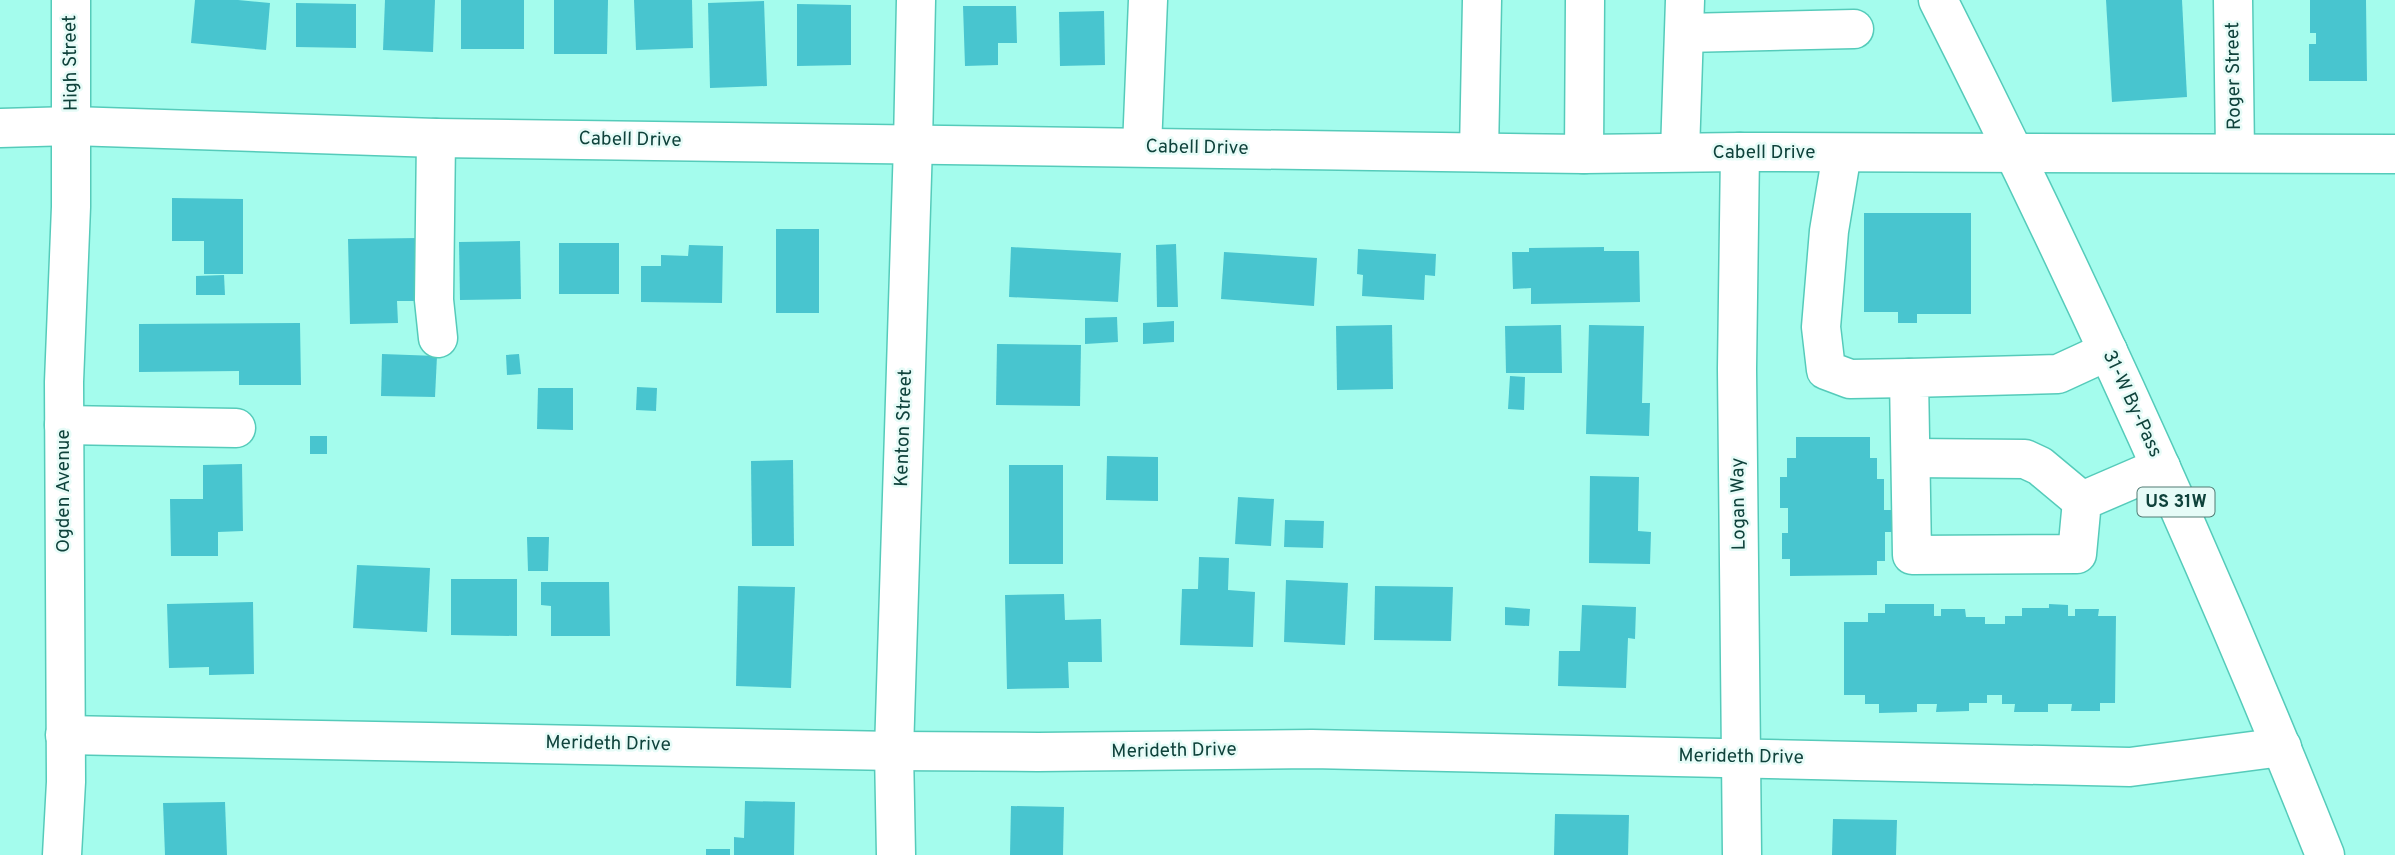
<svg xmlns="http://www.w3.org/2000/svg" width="2395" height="855" font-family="Overpass,sans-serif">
  <rect width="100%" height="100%" fill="#a4fced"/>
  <g fill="#48c5cf">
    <path d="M195 0H238L270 3 266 50 191 43Z"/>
    <path d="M385 0H435L433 52 383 50Z"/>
    <rect x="461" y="0" width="63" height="49"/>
    <path d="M554 0H608L607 54H554Z"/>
    <path d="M634 0H692L693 48 636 50Z"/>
    <path d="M2106 0H2182L2187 97 2112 102Z"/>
    <path d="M2310 0H2366L2367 81H2309V44H2316V33H2310Z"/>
    <path d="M764 1 767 86 710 88 708 3Z"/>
    <path d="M296 3 356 4V48L296 47Z"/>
    <path d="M797 4 851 5V65L797 66Z"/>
    <path d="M963 6H1016L1017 43H998V65L965 66Z"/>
    <path d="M1104 11 1105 65 1060 66 1059 12Z"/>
    <path d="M172 198 243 199V274H204V241H172Z"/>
    <path d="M1864 213H1971V314H1917V323H1898V312H1864Z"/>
    <rect x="776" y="229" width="43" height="84"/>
    <path d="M419 238 421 301H397L398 323 350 324 348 239Z"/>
    <path d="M520 241 521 299 460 300 459 242Z"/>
    <rect x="559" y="243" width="60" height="51"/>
    <path d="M1176 244 1178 307H1157L1156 245Z"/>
    <path d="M689 245 723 246 722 303 641 302V266H661V255L688 256Z"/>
    <path d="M1011 247 1121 253 1118 302 1009 297Z"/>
    <path d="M1604 247V251H1639L1640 302 1531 304V288L1513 289 1512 252H1529V248Z"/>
    <path d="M1358 249 1436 254 1435 276 1425 275 1424 300 1362 296 1363 275 1357 274Z"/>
    <path d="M1224 252 1317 258 1314 306 1221 299Z"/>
    <path d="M224 275 225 295H196V276Z"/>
    <path d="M1117 317 1118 342 1085 344V318Z"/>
    <path d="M1174 321V342L1143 344V323Z"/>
    <path d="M300 323 301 385H239V371L139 372V324Z"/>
    <path d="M1392 325 1393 389 1337 390 1336 326Z"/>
    <path d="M1561 325 1562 373H1506L1505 326Z"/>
    <path d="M1589 325 1644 326 1642 403H1650L1649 436 1586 434Z"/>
    <path d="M997 344 1081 345 1080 406 996 405Z"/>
    <path d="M382 354 437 356 435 397 381 396Z"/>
    <path d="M519 354 521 374 507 375 506 355Z"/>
    <path d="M1510 376 1525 377 1524 410 1508 409Z"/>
    <path d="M637 387 657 388 656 411 636 410Z"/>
    <path d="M538 388H573V430L537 429Z"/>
    <rect x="310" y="436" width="17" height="18"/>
    <path d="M1796 437H1870V458H1877V479H1884V510H1892V532H1885V561H1877V575L1790 576V559H1782V533H1788V508H1780V477H1787V458H1796Z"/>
    <path d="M1107 456 1158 457V501L1106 500Z"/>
    <path d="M793 460 794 546H752L751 461Z"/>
    <path d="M242 464 243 531 218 532V556H171L170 499H203V465Z"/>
    <rect x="1009" y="465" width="54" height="99"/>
    <path d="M1590 476 1639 477 1638 531 1651 532 1650 564 1589 563Z"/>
    <path d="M1238 497 1274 499 1271 546 1235 544Z"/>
    <path d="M1285 520 1324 521 1323 548 1284 547Z"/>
    <path d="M527 537H549L548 571H528Z"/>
    <path d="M1199 557 1229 558 1228 590 1255 592 1253 647 1180 645 1182 589H1198Z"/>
    <path d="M357 565 430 568 427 632 353 628Z"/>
    <path d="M451 579H517V636L451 635Z"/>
    <path d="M1286 580 1348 583 1345 645 1284 642Z"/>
    <path d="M541 582H609L610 636H551V606L541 605Z"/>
    <path d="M738 586 795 587 791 688 736 686Z"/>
    <path d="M1375 586 1453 587 1451 641 1374 640Z"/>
    <path d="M1064 594 1065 620 1101 619 1102 662H1068L1069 688 1007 689 1005 595Z"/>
    <path d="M253 602 254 674 209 675V667L169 668 167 604Z"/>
    <path d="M1885 604H1934V616H1941V609H1965L1966 617H1985V624H2005V616H2022V608H2049V604L2068 605V616H2075V609H2099L2098 616H2116L2115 703H2100V711H2071L2072 704H2048V712H2014L2015 704H2002V695H1987V703H1969V711L1936 712 1937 704H1917V712L1879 713V704H1865V695H1844V622H1868V613H1885Z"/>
    <path d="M1582 605 1636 607 1635 639 1628 638 1626 688 1558 686 1559 651H1580Z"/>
    <path d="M1505 607 1530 609 1529 626 1505 625Z"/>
    <path d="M745 801 795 802 794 855H734V837L744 838Z"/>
    <path d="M225 802 227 855H165L163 803Z"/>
    <path d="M1011 806 1064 807 1063 855H1010Z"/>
    <path d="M1555 814 1629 815 1628 855H1554Z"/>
    <path d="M1833 819 1897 820 1896 855H1832Z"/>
    <rect x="706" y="849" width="24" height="6"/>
  </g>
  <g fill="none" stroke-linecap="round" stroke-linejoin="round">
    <defs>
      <g id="minor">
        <path d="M2233 0 2235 153"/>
        <path d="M1685 33 1854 29"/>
        <path d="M0 128 72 126 436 138 1584 154 1740 152 2395 154"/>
        <path d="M436 138 434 300 438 338"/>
        <path d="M1142 147 1148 0"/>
        <path d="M1479 152 1482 0"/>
        <path d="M1680 152 1685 0"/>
        <path d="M1740 152 1737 369 1742 855"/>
        <path d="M1842 153 1829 231 1821 327 1826 370 1850 379 1909 378"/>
        <path d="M1584 154 1585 0"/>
        <path d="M2108 351 2058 374 1909 378 1912 555 2077 554 2082 501 2161 467"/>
        <path d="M64 425 236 428"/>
        <path d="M1911 458 2025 459 2040 466 2082 501"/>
        <path d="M65 735 894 751 1038 752 1312 749 2130 767 2282 747"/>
        <path d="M62 855 66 782 64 382 71 207V0"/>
        <path d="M896 855 894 751 913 144 916 0"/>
      </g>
      <path id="major" d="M1938 0C2079 279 2209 564 2325 855"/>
    </defs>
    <use href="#minor" stroke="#55cbba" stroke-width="41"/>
    <use href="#major" stroke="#55cbba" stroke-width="41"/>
    <use href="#minor" stroke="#fff" stroke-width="38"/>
    <use href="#major" stroke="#fff" stroke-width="38"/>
  </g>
  <g text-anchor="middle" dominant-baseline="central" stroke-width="5" stroke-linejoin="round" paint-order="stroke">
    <rect fill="#e6fbf7" stroke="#507a73" stroke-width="2" x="2137.5" y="487.5" width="77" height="29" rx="5"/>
    <g font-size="18" font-weight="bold" fill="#0f423b">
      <text x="2176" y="502">US 31W</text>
    </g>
    <g font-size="19" fill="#0f423b" stroke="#e6fbf7">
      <text transform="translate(71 63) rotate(-91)">High Street</text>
      <text transform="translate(2234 76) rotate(-91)">Roger Street</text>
      <text transform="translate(630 140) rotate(1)">Cabell Drive</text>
      <text transform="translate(1197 148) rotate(1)">Cabell Drive</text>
      <text x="1764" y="153">Cabell Drive</text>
      <text transform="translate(2132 404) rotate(65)">31-W By-Pass</text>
      <text transform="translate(904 428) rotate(-88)">Kenton Street</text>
      <text transform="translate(64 491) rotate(-90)">Ogden Avenue</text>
      <text transform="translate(1739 504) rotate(-91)">Logan Way</text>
      <text transform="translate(608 744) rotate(1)">Merideth Drive</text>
      <text transform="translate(1174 751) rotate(-1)">Merideth Drive</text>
      <text transform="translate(1741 757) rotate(1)">Merideth Drive</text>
    </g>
  </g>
</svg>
